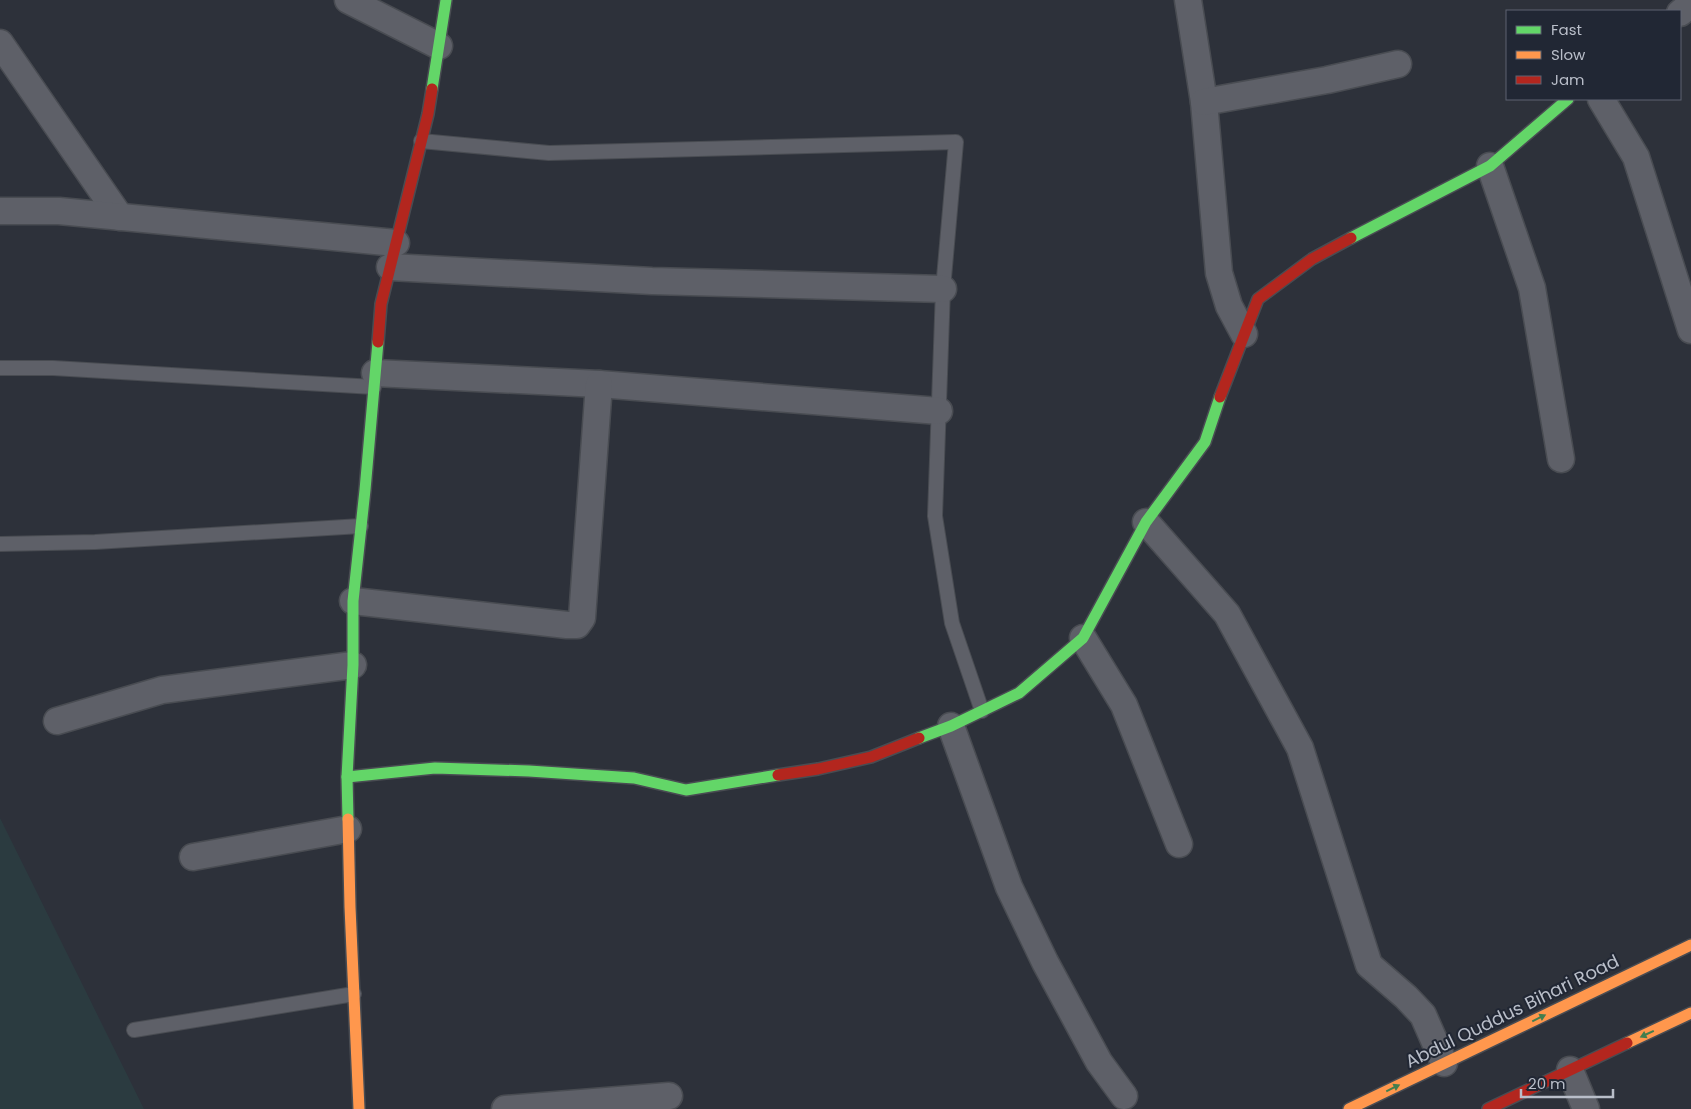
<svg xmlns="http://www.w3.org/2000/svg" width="1691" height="1109" font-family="Poppins,sans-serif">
  <rect width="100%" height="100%" fill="#2d313a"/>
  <path fill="#2b3b40" d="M0 818 144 1109H0Z"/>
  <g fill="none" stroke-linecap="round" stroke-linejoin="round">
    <defs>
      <g id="lane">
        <path d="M421 141 549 153 956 142 943 289 935 516 952 623 982 711"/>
        <path d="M0 368H53L374 387"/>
        <path d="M0 544 95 542 361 526"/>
        <path d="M134 1030 354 994"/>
      </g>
      <g id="street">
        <path d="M348 0 439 46"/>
        <path d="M1188 0 1204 102 1219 273 1229 306 1244 334"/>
        <path d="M1680 13 1691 4"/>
        <path d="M0 43 120 217"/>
        <path d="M1601 99 1636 157 1691 330"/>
        <path d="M1204 102 1327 80 1398 64"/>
        <path d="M1490 166 1532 288 1561 459"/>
        <path d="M0 211H59L396 243"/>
        <path d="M390 267 652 281 943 289"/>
        <path d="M375 373 599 384 939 411"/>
        <path d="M1146 522 1227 614 1300 748 1369 965 1406 997 1423 1015 1444 1063"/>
        <path d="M353 601 567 625H577L582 618 599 384"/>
        <path d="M1083 638 1124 705 1179 844"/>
        <path d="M57 721 162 690 353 665"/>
        <path d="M951 726 1009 887 1045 962 1099 1062 1124 1096"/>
        <path d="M193 857 348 829"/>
        <path d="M1570 1070 1586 1109"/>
        <path d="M505 1109 669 1096"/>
      </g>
      <g id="fast">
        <path d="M432 89 446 0"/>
        <path d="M1351 238 1490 166 1568 99"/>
        <path d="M919 738 951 726 1019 693 1083 638 1146 522 1205 442 1220 397"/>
        <path d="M347 777 435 768 529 771 634 778 686 790 778 775"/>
        <path d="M348 819 347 777 353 665V601L365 490 378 342"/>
      </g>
      <g id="slow">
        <path d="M348 819 350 907 359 1109"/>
        <path d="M1627 1043 1691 1013"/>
        <path d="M1349 1109 1691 945"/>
      </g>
      <g id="jam">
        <path d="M378 342 381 304 428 114 432 89"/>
        <path d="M1220 397 1258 299 1312 259 1351 238"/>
        <path d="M778 775 818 769 871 757 919 738"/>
        <path d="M1488 1109 1627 1043"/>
      </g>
    </defs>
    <use href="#lane" stroke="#494c52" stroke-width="16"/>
    <use href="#street" stroke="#494c52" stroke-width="29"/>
    <use href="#fast" stroke="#494c52" stroke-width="14"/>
    <use href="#slow" stroke="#494c52" stroke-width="14"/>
    <use href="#jam" stroke="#494c52" stroke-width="14"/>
    <use href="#lane" stroke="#5e6068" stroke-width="14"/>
    <use href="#street" stroke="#5e6068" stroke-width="26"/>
    <use href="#fast" stroke="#63d668" stroke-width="11"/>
    <use href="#slow" stroke="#ff974d" stroke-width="11"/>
    <use href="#jam" stroke="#b3261e" stroke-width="11"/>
  </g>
  <defs><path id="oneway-solid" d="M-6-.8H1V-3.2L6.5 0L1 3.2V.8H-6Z" transform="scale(1.25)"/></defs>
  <g fill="#427e4e">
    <use href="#oneway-solid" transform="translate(1539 1018) rotate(-26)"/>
    <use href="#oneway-solid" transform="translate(1647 1034) rotate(155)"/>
    <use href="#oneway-solid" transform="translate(1393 1088) rotate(-26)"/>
  </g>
  <g text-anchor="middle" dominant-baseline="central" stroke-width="4" stroke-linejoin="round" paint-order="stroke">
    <g font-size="18" fill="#b9bec9" stroke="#212734">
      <text transform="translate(1512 1011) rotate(-26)">Abdul Quddus Bihari Road</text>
    </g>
  </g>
  <rect x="1506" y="10" width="175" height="90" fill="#212734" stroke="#5e6370"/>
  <rect x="1516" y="26" width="25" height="8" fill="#63d668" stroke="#5e6370"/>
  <text x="1551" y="35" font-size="15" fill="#b9bec9">Fast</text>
  <rect x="1516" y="51" width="25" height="8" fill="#ff974d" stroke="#5e6370"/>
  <text x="1551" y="60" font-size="15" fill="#b9bec9">Slow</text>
  <rect x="1516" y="76" width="25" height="8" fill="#b3261e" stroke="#5e6370"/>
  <text x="1551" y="85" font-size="15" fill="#b9bec9">Jam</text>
  <path d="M1521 1089v8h92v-8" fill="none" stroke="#b9bec9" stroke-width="2.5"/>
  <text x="1528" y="1089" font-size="15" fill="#b9bec9" stroke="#212734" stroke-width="4" paint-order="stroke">20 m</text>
</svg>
